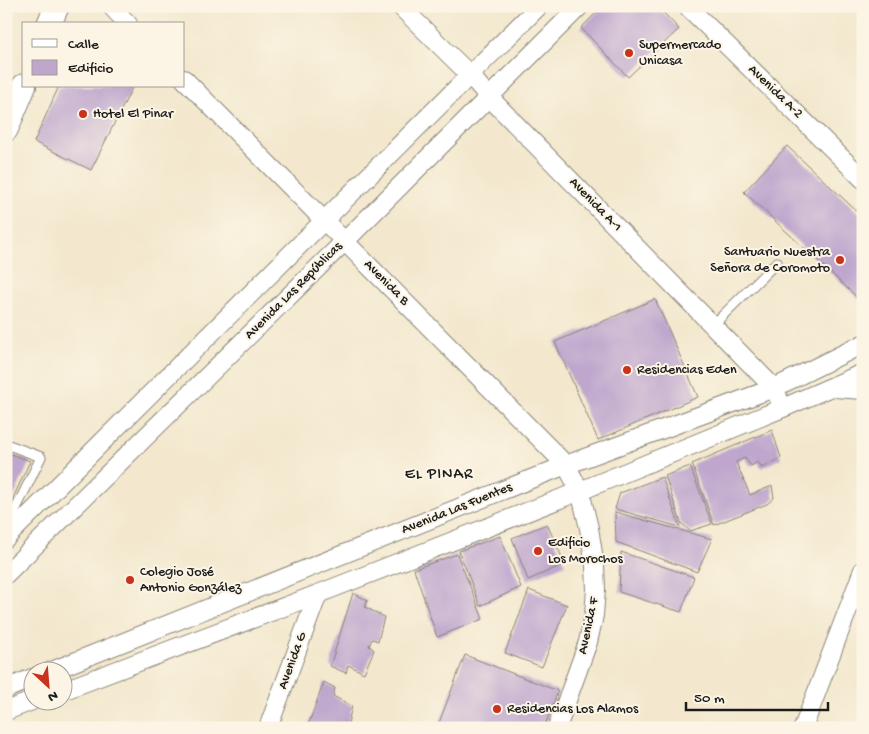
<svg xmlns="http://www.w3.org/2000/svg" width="869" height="734" font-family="'Gochi Hand',sans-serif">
  <rect width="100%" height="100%" fill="#fcf5e5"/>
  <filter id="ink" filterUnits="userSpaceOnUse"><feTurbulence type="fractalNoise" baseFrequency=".02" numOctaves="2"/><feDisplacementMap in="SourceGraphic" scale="10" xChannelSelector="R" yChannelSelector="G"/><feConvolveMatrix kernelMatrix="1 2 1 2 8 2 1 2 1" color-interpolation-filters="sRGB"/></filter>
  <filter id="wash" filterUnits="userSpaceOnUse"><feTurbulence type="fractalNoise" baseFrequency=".0096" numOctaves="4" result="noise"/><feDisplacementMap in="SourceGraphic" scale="20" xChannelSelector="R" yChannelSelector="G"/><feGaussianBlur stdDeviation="1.12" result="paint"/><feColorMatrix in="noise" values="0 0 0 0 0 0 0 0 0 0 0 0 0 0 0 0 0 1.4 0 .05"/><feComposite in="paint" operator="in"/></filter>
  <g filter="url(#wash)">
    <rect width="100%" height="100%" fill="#f3e8ce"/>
    <g id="blocks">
      <g fill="#bea6cd">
        <path d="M603 6H657L679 29 628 77 581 28Z"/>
        <path d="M59 86H133L91 170 34 142Z"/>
        <path d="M787 146 863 217V303L744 192Z"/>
        <path d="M655 299 698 397 598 440 555 342Z"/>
        <path d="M772 430 781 458 762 468 758 462 751 466 745 458 736 462 750 495 772 486 774 498 767 504 714 525 692 464Z"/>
        <path d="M6 452 30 461 9 507H6Z"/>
        <path d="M690 466 712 524 690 531 681 523 665 476Z"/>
        <path d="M662 477 680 527 615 509 620 493Z"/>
        <path d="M615 512 712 539 697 572 616 542Z"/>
        <path d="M547 524 565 564 528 580 512 538Z"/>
        <path d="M500 536 521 587 480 606 459 551Z"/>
        <path d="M621 552 694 577 681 612 619 592Z"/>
        <path d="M457 554 483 619 437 637 414 569Z"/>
        <path d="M529 590 567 605 542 667 505 653Z"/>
        <path d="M353 593 367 600 365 607 384 617 378 641 372 639 369 646 374 650 364 673 348 665 346 673 330 666Z"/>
        <path d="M465 655 558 691 544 728H437Z"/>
        <path d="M324 682 335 688 333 696 352 706 347 728H307Z"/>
      </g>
    </g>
  </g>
  <g filter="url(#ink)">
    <use href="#blocks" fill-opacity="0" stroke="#888275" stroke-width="1"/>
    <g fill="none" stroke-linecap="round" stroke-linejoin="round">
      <defs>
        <g id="lane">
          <path d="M713 325 777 262"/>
          <path d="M6 444 41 457 12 517 6 515"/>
          <path d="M851 601 863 607"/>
        </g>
        <g id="street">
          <path d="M111 6 128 24"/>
          <path d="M400 6 470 75 488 96 774 388 778 397"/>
          <path d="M687 6 863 179"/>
          <path d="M184 79 566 465 580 491 589 528 595 566 596 589 594 615 588 642 557 728"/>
          <path d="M835 388 863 390"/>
          <path d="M6 538 539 6"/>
          <path d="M6 574 345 241 580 6"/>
          <path d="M49 672 566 465 774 388 863 344"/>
          <path d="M6 689 32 678"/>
          <path d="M62 691 318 594 580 491 783 408 863 373"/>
          <path d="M6 711 32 701"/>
          <path d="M268 728 318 594"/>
          <path d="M803 728 863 570"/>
        </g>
        <g id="secondary">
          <path d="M49 24 57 6"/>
          <path d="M6 129 24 86"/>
        </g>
      </defs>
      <use href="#lane" stroke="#888275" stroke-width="11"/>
      <use href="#street" stroke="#888275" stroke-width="20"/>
      <use href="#secondary" stroke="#888275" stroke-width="26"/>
      <use href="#lane" stroke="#fff" stroke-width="9"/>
      <use href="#street" stroke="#fff" stroke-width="18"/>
      <use href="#secondary" stroke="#fff" stroke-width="24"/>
    </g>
  </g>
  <g fill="#c8321e" stroke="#fcf5e5" stroke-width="2">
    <circle cx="629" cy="53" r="5"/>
    <circle cx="83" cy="114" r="5"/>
    <circle cx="840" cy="260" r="5"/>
    <circle cx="627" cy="370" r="5"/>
    <circle cx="538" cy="551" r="5"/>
    <circle cx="130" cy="580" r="5"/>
    <circle cx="497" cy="709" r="5"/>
  </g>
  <g text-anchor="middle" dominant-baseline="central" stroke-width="4" stroke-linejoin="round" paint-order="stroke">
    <g font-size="14" fill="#1c1c1c" stroke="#fcf5e5" text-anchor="start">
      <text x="639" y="45">Supermercado<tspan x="639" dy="16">Unicasa</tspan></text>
      <text x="93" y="114">Hotel El Pinar</text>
      <text x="830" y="252" text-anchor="end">Santuario Nuestra<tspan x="830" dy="16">Señora de Coromoto</tspan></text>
      <text x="637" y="370">Residencias Eden</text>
      <text x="548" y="543">Edificio<tspan x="548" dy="16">Los Morochos</tspan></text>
      <text x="140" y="572">Colegio José<tspan x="140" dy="16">Antonio González</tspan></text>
      <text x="507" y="709">Residencias Los Alamos</text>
    </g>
    <g font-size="14" fill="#1c1c1c" stroke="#fcf5e5">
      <text transform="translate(775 92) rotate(44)">Avenida A-2</text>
      <text transform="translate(595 205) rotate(46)">Avenida A-1</text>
      <text transform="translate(386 283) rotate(45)">Avenida B</text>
      <text transform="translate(294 291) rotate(-45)">Avenida Las Repúblicas</text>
      <text transform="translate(457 509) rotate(-22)">Avenida Las Fuentes</text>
      <text transform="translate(589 626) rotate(-78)">Avenida F</text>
      <text transform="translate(293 661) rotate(-70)">Avenida G</text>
    </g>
    <g font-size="16" letter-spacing="1" fill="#1c1c1c" stroke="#fcf5e5">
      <text x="439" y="475">EL PINAR</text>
    </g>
  </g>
  <rect width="869" height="734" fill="none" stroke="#fcf5e5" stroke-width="25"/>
  <rect x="22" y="22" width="162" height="65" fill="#fcf5e5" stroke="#a29e95"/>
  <rect x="32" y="39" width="25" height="8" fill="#ffffff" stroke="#a29e95"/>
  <text x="68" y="48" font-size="15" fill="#1c1c1c">Calle</text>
  <rect x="32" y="60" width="25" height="15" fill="#bea6cd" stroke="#a29e95"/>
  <text x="68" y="72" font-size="15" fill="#1c1c1c">Edificio</text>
  <g transform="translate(48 686) rotate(154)"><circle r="24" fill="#fcf5e5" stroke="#a29e95"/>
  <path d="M0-4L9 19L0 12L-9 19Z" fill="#c8321e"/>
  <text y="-8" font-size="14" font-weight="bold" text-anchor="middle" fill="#1c1c1c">N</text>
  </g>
  <path d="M686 702v8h142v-8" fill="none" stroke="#1c1c1c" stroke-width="2.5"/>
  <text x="694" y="702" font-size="15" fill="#1c1c1c" stroke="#fcf5e5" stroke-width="4" paint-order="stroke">50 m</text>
</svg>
